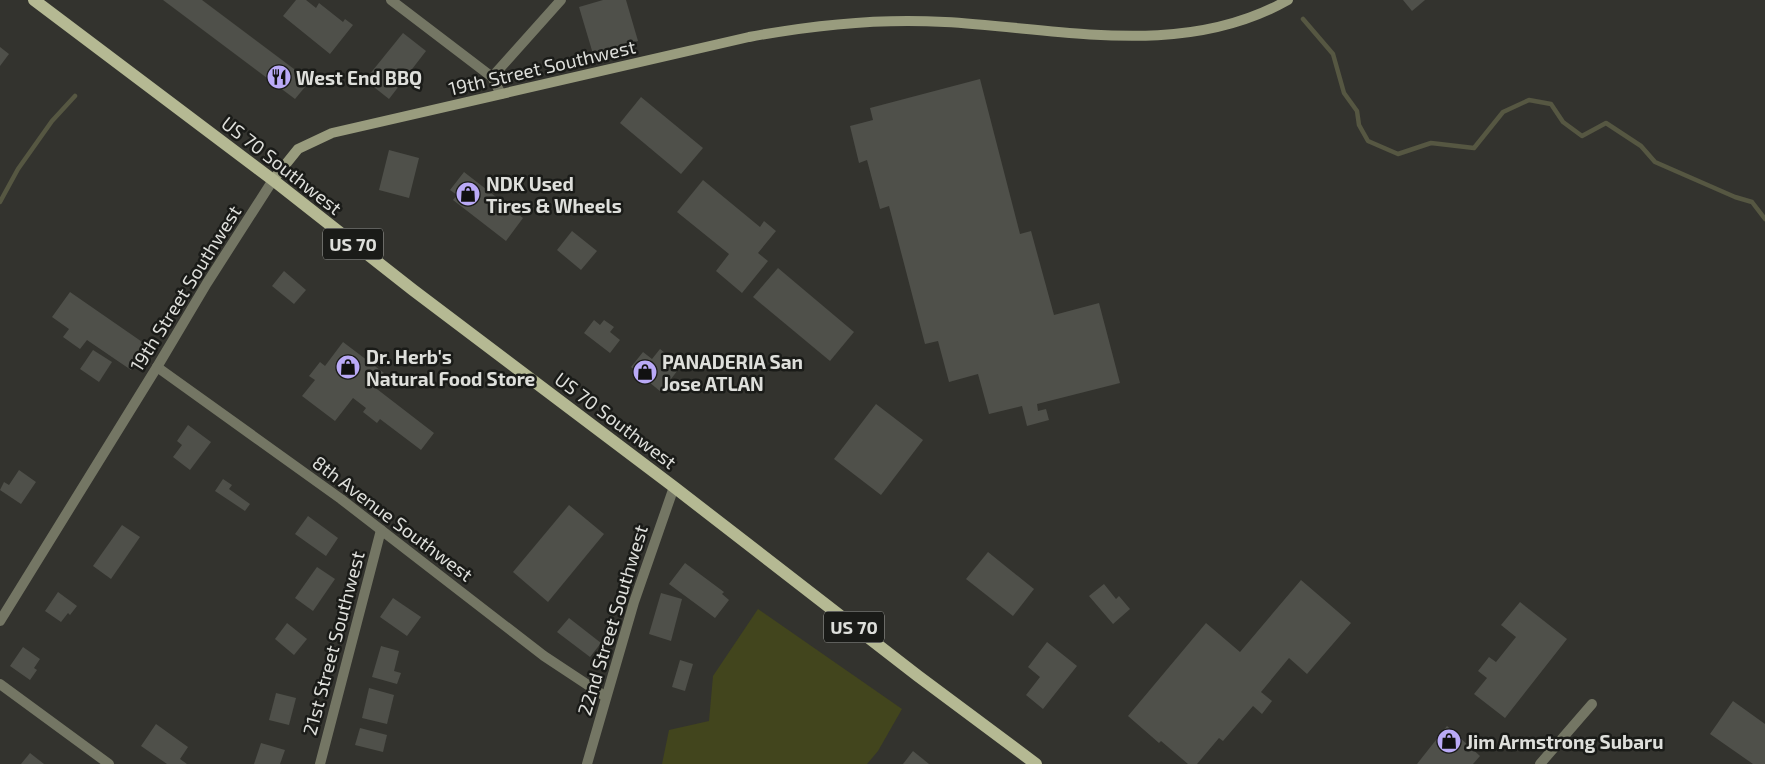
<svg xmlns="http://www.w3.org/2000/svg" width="1765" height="764" font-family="'Exo 2',sans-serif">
  <rect width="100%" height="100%" fill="#33332e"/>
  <path fill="#42451d" d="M758 609 902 709 878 751 867 764H662L669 730 709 721 713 676Z"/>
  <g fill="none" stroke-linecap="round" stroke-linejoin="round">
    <g stroke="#565742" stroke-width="4.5">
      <path d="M1303 19 1333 54 1344 93 1357 111 1359 125 1368 141 1398 154 1431 143 1474 148 1503 112 1529 100 1551 104 1563 122 1582 136 1606 123 1641 146 1655 162 1735 197 1752 202 1765 219"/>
      <path d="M0 202 18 169 52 121 75 96"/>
    </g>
  </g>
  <g fill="#4f504a">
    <path d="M163 0H202L310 81 295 99Z"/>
    <path d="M296 0H306L316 8 319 3 343 22 345 19 353 25 330 54 283 16Z"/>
    <path d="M603 0H626L638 41 593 54 579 7Z"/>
    <path d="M1403 0H1425L1412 11Z"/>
    <path d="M403 33 426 51 389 99 365 80Z"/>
    <path d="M0 47 9 54 0 66Z"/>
    <path d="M980 79 1020 234 1031 231 1054 315 1099 303 1120 383 1037 404 1038 411 1046 409 1049 420 1027 426 1022 406 989 414 978 374 949 382 938 341 925 344 889 206 880 209 867 160 859 163 850 126 873 120 870 108Z"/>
    <path d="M641 97 703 148 681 174 620 123Z"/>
    <path d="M389 150 419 158 409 198 379 190Z"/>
    <path d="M464 172 523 218 506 241 453 200 457 195 450 190Z"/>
    <path d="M703 180 760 227 764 221 776 231 758 253 768 261 742 293 716 271 729 254 677 212Z"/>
    <path d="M572 231 597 251 581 270 557 250Z"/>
    <path d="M778 268 854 332 830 361 753 297Z"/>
    <path d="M284 271 306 290 294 304 272 286Z"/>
    <path d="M70 292 148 346 131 370 87 340 80 349 63 337 69 329 52 317Z"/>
    <path d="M594 320 600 325 604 320 614 327 610 332 620 340 610 353 584 333Z"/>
    <path d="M343 342 384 373 373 386 434 433 421 450 380 419 377 423 363 412 366 408 353 398 335 421 302 396 315 380 309 376 320 362 325 366Z"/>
    <path d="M660 349 681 366 661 392 631 367 643 352 652 359Z"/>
    <path d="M93 350 112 362 99 382 80 369Z"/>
    <path d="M876 404 923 440 881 495 834 459Z"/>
    <path d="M188 425 211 442 190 470 173 457 182 445 177 441Z"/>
    <path d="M19 470 36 482 21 504 0 490 4 482 9 485Z"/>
    <path d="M223 479 232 485 229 489 250 504 245 511 215 491Z"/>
    <path d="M569 505 604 534 548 602 513 572Z"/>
    <path d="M308 516 338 538 326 556 295 534Z"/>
    <path d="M122 525 140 537 111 579 93 566Z"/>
    <path d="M988 552 1034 589 1013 616 966 579Z"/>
    <path d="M685 563 724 592 722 594 729 600 715 618 669 584Z"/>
    <path d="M317 567 335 579 313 611 295 598Z"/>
    <path d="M1301 580 1351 623 1307 674 1289 658 1261 692 1272 701 1262 714 1253 706 1223 741 1219 738 1197 764H1188L1161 741 1159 743 1128 716 1206 623 1240 652Z"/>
    <path d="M1104 584 1116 599 1119 596 1130 609 1113 624 1089 596Z"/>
    <path d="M58 592 77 606 70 615 68 613 61 622 45 611Z"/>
    <path d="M661 593 682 599 671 641 649 634Z"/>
    <path d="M393 598 421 617 407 636 380 617Z"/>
    <path d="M1520 602 1567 639 1505 718 1474 694 1487 678 1478 671 1489 657 1496 662 1516 637 1501 625Z"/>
    <path d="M569 618 601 643 590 657 557 632Z"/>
    <path d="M287 623 307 639 294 655 275 639Z"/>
    <path d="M1047 642 1077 666 1043 709 1026 695 1040 677 1028 667Z"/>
    <path d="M381 646 399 651 394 671 401 673 397 684 372 677Z"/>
    <path d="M23 647 40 659 34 668 37 670 30 680 10 666Z"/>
    <path d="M680 660 693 664 685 691 672 687Z"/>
    <path d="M369 688 394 695 387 724 362 718Z"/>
    <path d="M276 693 296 698 289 725 269 720Z"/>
    <path d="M1733 701 1765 724V764H1753L1710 734Z"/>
    <path d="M156 724 188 747 180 759 187 764H167L141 746Z"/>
    <path d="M1447 726 1480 756 1473 764H1417Z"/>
    <path d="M360 728 387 735 383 752 355 745Z"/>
    <path d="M261 743 285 750 280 764H254Z"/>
    <path d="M913 751 929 764H903Z"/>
    <path d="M30 753 44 764H21Z"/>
  </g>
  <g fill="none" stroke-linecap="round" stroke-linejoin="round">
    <g stroke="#747664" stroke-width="10">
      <path d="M391 0 492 77 501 94"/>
      <path d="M492 77 561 0"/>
      <path d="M157 367 341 499 544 656 606 697"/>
      <path d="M0 621 157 367 207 283 273 180"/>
      <path d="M0 684 109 764"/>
      <path d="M320 764 381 530"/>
      <path d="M587 764 634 602 674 487"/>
      <path d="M1540 764 1592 704"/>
    </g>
    <path stroke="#999c7e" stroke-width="10" d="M273 180 298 149 332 133 749 37C813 25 880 18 945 22 1060 28 1182 60 1288 0"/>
    <path stroke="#b5b993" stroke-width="12" d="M34 0 273 180 413 290 674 487 918 676 1036 764"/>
  </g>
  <defs>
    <symbol id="restaurant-disc" viewBox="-11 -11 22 22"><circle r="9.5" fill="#baaaf7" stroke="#1a1b18"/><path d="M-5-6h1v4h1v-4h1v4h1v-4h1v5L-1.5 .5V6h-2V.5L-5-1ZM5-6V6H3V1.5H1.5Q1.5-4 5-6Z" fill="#111"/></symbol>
    <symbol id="shop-disc" viewBox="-11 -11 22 22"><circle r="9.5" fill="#baaaf7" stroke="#1a1b18"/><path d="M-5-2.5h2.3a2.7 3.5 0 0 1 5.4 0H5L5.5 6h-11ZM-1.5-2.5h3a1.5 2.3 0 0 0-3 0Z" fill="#111"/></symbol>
  </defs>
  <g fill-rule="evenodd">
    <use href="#restaurant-disc" x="265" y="63" width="28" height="28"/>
    <use href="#shop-disc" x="454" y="180" width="28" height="28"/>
    <use href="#shop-disc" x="334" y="353" width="28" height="28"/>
    <use href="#shop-disc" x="631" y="358" width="28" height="28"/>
    <use href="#shop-disc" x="1435" y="727" width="28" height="28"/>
  </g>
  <g text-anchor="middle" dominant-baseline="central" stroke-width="5" stroke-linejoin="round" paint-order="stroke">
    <g fill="#1a1b18" stroke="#a3a4a0" stroke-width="1">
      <rect x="323" y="228.5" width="60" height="31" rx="4"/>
      <rect x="824" y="611.5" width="60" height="31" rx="4"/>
    </g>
    <g font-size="18" font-weight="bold" fill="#dedfdb">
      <text x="353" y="244">US 70</text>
      <text x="854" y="627">US 70</text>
    </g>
    <g font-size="19" fill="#dedfdb" stroke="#1a1b18">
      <text transform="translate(542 67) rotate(-13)">19th Street Southwest</text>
      <text transform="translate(282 165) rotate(38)">US 70 Southwest</text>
      <text transform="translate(185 288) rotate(-58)">19th Street Southwest</text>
      <text transform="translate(616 420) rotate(37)">US 70 Southwest</text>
      <text transform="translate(393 518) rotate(37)">8th Avenue Southwest</text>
      <text transform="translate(612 620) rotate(-73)">22nd Street Southwest</text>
      <text transform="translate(333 643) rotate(-75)">21st Street Southwest</text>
    </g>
    <g font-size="19" font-weight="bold" fill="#dedfdb" stroke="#1a1b18" text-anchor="start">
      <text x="296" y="77">West End BBQ</text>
      <text x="486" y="183">NDK Used<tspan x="486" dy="22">Tires &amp; Wheels</tspan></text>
      <text x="366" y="356">Dr. Herb's<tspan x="366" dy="22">Natural Food Store</tspan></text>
      <text x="662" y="361">PANADERIA San<tspan x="662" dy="22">Jose ATLAN</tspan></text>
      <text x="1466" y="741">Jim Armstrong Subaru</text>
    </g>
  </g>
</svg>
